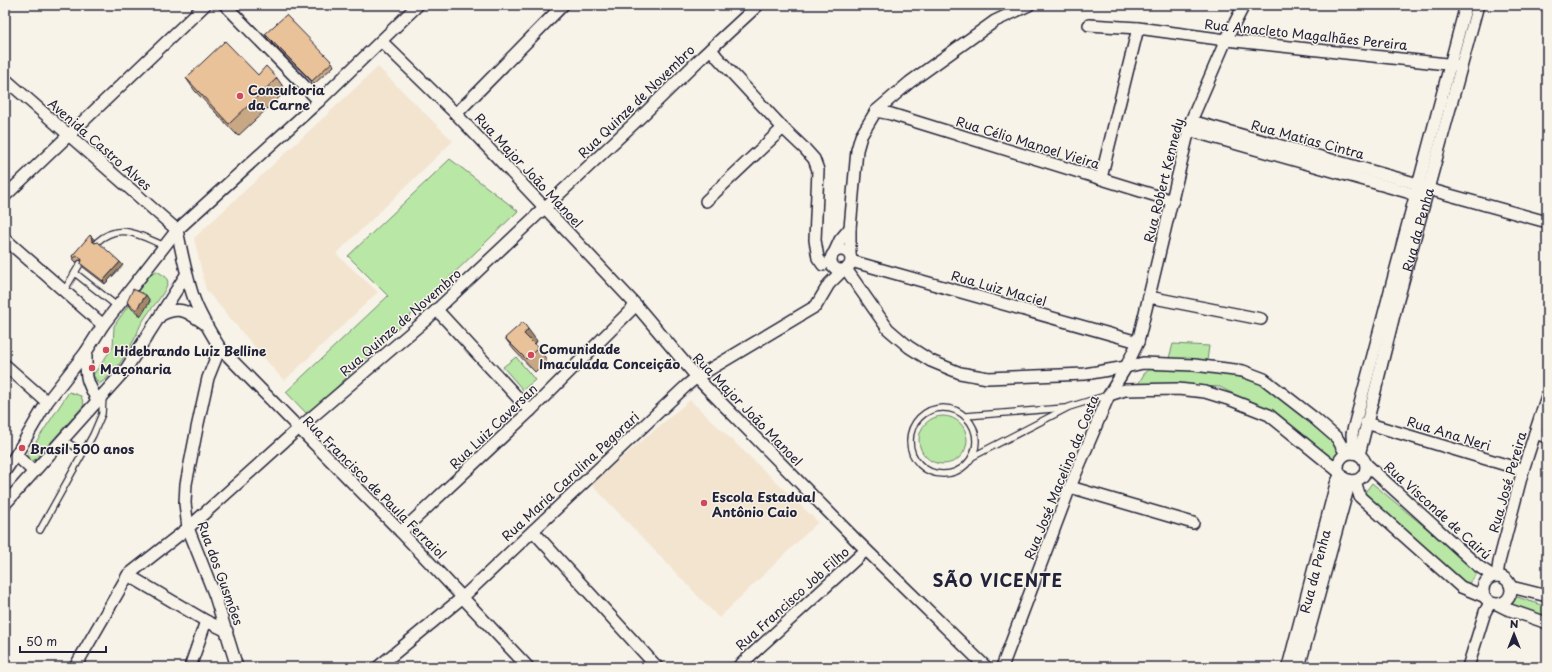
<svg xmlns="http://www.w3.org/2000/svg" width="1552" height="672" font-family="'Playpen Sans',sans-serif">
  <rect width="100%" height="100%" fill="#f7f3e8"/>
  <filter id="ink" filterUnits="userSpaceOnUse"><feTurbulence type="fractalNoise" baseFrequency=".025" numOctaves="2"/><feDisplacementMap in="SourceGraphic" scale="8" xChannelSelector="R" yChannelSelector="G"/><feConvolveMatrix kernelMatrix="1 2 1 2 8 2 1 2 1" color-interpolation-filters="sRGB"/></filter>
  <g filter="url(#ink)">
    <g fill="#f3e4d0">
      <path d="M378 67 453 141 336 254 378 292 284 381 206 290 194 238Z"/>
      <path d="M690 400 818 522 719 618 591 484Z"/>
    </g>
    <g fill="#b9e7a5" stroke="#6e8470">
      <path d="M450 159 518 211 308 415 286 392 388 296 348 256Z"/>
      <path d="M157 271 166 277 168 282C163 298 151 307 143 321 139 326 138 333 135 338 127 353 114 376 99 384L93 375 113 347 114 326 150 274Z"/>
      <path d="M1173 344 1209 346 1207 361 1169 358Z"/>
      <path d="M516 357 535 380 523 390 503 367Z"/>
      <path d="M1150 369H1182L1231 374 1263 385 1311 419 1341 452 1331 466 1259 407 1220 387 1177 385 1137 386 1144 374Z"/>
      <path d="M69 392 81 396 84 405 36 459 30 462 26 457Z"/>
      <circle cx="943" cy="440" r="24"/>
      <path d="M1372 483 1479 572 1467 585 1363 495Z"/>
      <path d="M1514 596 1547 607V619L1510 609Z"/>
    </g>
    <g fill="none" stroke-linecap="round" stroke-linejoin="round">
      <defs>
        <g id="service">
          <path d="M97 242C120 221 140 236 165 246"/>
          <path d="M75 273 118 307"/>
          <path d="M64 291 80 264"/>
          <circle cx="943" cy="441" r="33"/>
          <path d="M966 416 1065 408"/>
          <path d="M62 439 83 452"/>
          <path d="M972 457 1069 407 1108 395"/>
          <path d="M40 530 93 435 102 414 103 396"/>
        </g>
        <g id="minor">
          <path d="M225 5 319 101"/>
          <path d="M1089 25 1138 28 1226 40 1456 65"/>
          <path d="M381 41 456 114 545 208 636 305 701 382 856 540 986 667"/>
          <path d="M711 49 717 57 783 128 805 149 814 159 818 170 815 240 818 258 823 265"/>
          <path d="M5 79 177 230"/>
          <path d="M876 111 891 114 1173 201"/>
          <path d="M456 114 563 5"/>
          <path d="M1191 121 1411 182 1428 189 1547 222"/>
          <path d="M1188 130 1407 192 1420 198"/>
          <path d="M1101 178 1138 28"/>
          <path d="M5 196 205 5"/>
          <path d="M706 201 783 128"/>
          <path d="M177 230C182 253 186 276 194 299 200 316 210 332 220 348L401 532 528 667"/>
          <path d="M5 239 103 325"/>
          <circle cx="841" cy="260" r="10"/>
          <path d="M835 251 840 240 850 228"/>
          <path d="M850 254V228L857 150 861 136 876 111 910 82 995 21 1029 5"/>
          <path d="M851 261 1138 342"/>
          <path d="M846 269 888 329 909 347 931 361 960 373 988 378 1085 374 1126 367 1143 363 1194 365 1243 371 1264 379 1314 418 1337 438 1346 454"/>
          <path d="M1149 297 1261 319"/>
          <path d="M437 310 530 411"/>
          <path d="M161 315C181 305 188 312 205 324"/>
          <path d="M220 348 208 378 197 428 186 484 185 503 188 528 215 596 237 667"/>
          <path d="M86 352C86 377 85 378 97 400"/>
          <path d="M5 365 47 402"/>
          <path d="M1109 395 1125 390 1178 389 1205 392 1231 400 1269 415 1338 471"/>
          <path d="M1366 423 1523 470"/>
          <path d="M1535 433 1547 437"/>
          <circle cx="1352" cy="467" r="14"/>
          <path d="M1353 453 1352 434 1466 5"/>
          <path d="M16 455 33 471"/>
          <path id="s1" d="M1359 455 1396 307 1478 5"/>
          <path d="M1366 464 1478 566 1493 576"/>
          <path d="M5 471 16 455 47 402 86 352 103 325 177 230 319 101 418 5"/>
          <path d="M1355 481 1360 497 1461 587 1483 596"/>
          <path d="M1070 487 1193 523"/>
          <path d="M5 504 126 369 186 275"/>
          <path d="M533 531 657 667"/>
          <path d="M401 532 530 411 636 305"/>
          <path d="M128 575 206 621 227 631"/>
          <circle cx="1497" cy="590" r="14"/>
          <path d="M1497 576 1499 562 1523 470 1547 396"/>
          <path d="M1511 587 1547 596"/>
          <path d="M1499 605 1507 609 1547 623"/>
          <path d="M75 667 128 575 188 528 298 429 428 318 646 112 703 56 758 5"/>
          <path d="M190 667 206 621"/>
          <path d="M378 667 463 597 686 386 697 377 816 306 829 284 843 270"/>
          <path d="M738 667 866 550"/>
          <path d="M1002 667 1070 487 1109 395 1126 367 1138 342 1191 121 1226 40 1244 5"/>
          <path d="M1468 667 1485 612 1490 603"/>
        </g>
        <g id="tertiary">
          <path id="s2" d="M1289 667 1337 484 1341 476"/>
          <path d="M1298 667 1349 481"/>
        </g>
      </defs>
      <use href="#service" stroke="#22223b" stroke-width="8"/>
      <use href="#minor" stroke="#22223b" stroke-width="14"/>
      <use href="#tertiary" stroke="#22223b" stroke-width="16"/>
      <use href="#service" stroke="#f7f3e8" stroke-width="5.5"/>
      <use href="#minor" stroke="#f7f3e8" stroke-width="11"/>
      <use href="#tertiary" stroke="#f7f3e8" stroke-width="13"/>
    </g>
    <g fill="#c8a784" stroke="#22223b">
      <path d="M265 34 332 62 334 66 314 84 267 38Z"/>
      <path d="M258 75 277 78 286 91 238 136 195 91 186 78Z"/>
      <path d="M91 236 94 239V242L120 262 123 265 105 284 83 267 81 264 82 260H80L76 262 74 260 72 256Z"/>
      <path d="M150 301 141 316 132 309 127 302Z"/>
      <path d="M505 338 537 341 535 344 547 360 535 372 514 350Z"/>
    </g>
    <g fill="#a3886b" stroke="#22223b">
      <path d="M91 236 94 239V245L92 241Z"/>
      <path d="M120 262 123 265 105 284 103 281Z"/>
      <path d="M146 295 150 301 141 316 136 310Z"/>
      <path d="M528 329 537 341 533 346 524 334Z"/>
    </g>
    <g fill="#e9c299" stroke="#22223b">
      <path d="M286 15 332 62 312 81 265 34Z"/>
      <path d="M225 41 258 75 266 66 277 78 229 124 186 78Z"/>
      <path d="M90 235 91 236 92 241 95 243 98 242 120 262 103 281 81 264 82 260 80 257 77 256 74 258 72 256Z"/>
      <path d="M133 289 146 295 136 310 127 302Z"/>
      <path d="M523 322 528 329 524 334 538 348 526 359 505 338Z"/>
    </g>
  </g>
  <g fill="#d1495b" stroke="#f7f3e8" stroke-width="1.5">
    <circle cx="240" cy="96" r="4"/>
    <circle cx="106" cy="350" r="4"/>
    <circle cx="531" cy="355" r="4"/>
    <circle cx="92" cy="368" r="4"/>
    <circle cx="22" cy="448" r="4"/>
    <circle cx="704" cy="503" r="4"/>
  </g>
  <g text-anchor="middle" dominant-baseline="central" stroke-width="3" stroke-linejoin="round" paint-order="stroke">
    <g font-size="13" fill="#22223b" stroke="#f7f3e8">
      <text transform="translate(1306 34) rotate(6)">Rua Anacleto Magalhães Pereira</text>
      <text transform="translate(636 101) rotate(-44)">Rua Quinze de Novembro</text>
      <text transform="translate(1308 139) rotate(15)">Rua Matias Cintra</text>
      <text transform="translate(1028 142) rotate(17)">Rua Célio Manoel Vieira</text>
      <text transform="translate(100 144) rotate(41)">Avenida Castro Alves</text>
      <text transform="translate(529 170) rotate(47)">Rua Major João Manoel</text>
      <text transform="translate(1163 180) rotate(-76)">Rua Robert Kennedy</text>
      <text stroke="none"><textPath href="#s1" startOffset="233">Rua da Penha</textPath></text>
      <text transform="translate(999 288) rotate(16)">Rua Luiz Maciel</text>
      <text transform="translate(400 322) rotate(-41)">Rua Quinze de Novembro</text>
      <text transform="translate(748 409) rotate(46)">Rua Major João Manoel</text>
      <text transform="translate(493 426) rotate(-44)">Rua Luiz Caversan</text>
      <text transform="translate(1449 433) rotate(17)">Rua Ana Neri</text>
      <text transform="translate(570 476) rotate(-43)">Rua Maria Carolina Pegorari</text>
      <text transform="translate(1061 477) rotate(-68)">Rua José Macelino da Costa</text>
      <text transform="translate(1507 482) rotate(-74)">Rua José Pereira</text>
      <text transform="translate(375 487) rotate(45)">Rua Francisco de Paula Ferraiol</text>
      <text transform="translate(1438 510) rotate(42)">Rua Visconde de Cairú</text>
      <text stroke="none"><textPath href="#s2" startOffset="99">Rua da Penha</textPath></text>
      <text transform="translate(221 573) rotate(70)">Rua dos Gusmões</text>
      <text transform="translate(792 598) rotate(-42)">Rua Francisco Job Filho</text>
    </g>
    <g font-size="13" font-weight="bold" fill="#22223b" stroke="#f7f3e8" text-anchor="start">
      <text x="248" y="89">Consultoria<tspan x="248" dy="15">da Carne</tspan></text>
      <text x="539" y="348">Comunidade<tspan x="539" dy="15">Imaculada Conceição</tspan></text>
      <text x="114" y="350">Hidebrando Luiz Belline</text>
      <text x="100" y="368">Maçonaria</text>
      <text x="30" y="448">Brasil 500 anos</text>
      <text x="712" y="496">Escola Estadual<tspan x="712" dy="15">Antônio Caio</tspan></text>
    </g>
    <g font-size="17" font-weight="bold" letter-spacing="1" fill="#22223b" stroke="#f7f3e8">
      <text x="998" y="580">SÃO VICENTE</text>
    </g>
  </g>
  <rect width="1552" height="672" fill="none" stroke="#f7f3e8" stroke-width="20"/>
  <rect x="10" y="10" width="1532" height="652" fill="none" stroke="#22223b" stroke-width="1.5" filter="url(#ink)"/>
  <g transform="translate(1514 634)" stroke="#f7f3e8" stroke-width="3" paint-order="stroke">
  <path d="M0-3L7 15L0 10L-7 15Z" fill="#22223b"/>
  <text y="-6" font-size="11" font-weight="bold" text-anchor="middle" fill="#22223b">N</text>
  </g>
  <path d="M20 646v6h86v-6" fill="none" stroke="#22223b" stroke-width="2"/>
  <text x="26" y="646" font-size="12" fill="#22223b" stroke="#f7f3e8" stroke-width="3" paint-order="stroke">50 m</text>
</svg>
